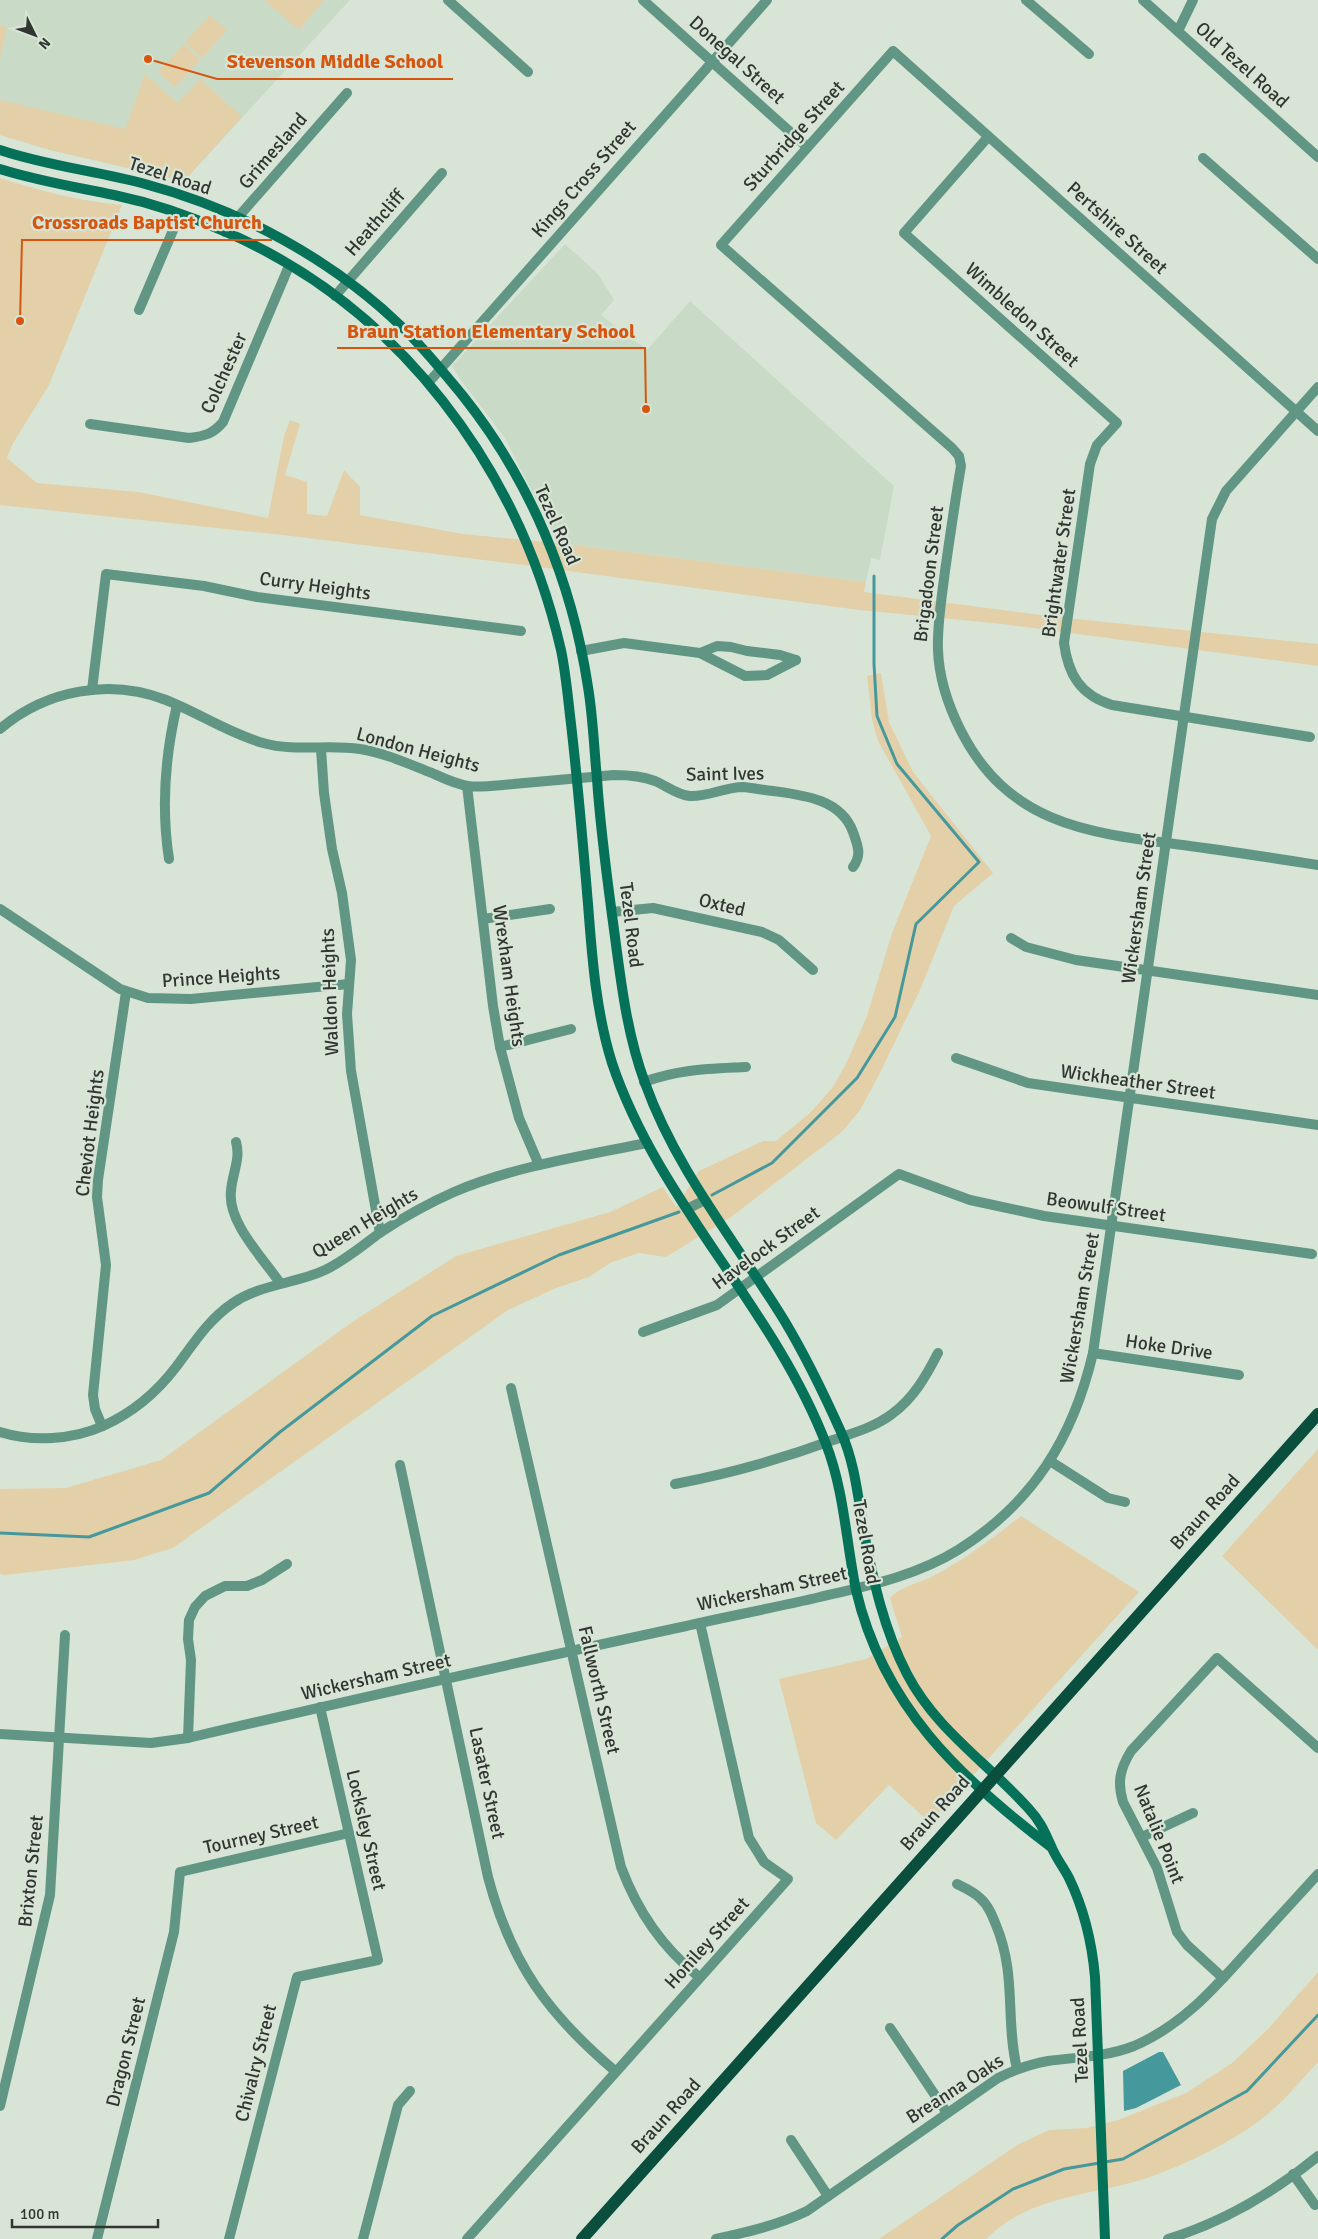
<svg xmlns="http://www.w3.org/2000/svg" width="1318" height="2239" font-family="Signika,sans-serif">
  <rect width="100%" height="100%" fill="#d8e5d6"/>
  <g fill="#c9dbc6">
    <path d="M0 0H350L184 181 50 150 0 135Z"/>
    <path d="M565 244 598 274 614 300 601 315 647 350 690 301 894 486 880 560 871 558 866 582 558 543 505 438 460 379 452 366Z"/>
  </g>
  <g fill="#e3d0a9">
    <path d="M264 0H324L299 30Z"/>
    <path d="M210 15 227 30 202 58 185 42Z"/>
    <path d="M0 25 7 27 0 58Z"/>
    <path d="M184 44 200 60 175 87 158 72Z"/>
    <path d="M145 74 178 103 200 79 242 117 184 181 50 150 0 135V100L125 129Z"/>
    <path d="M0 178C41 191 80 201 122 205L49 385 12 445 7 458 37 483 138 492 268 518 284 436 290 420 300 424 285 475 307 482V514L327 516 344 470 360 487V515L463 534 558 543 866 582 864 592 1057 617 1318 644V666L1002 624 859 610 524 565 283 535 0 505Z"/>
    <path d="M881 673 889 722 913 772 993 873 954 906 920 990 878 1077 860 1110 843 1131 731 1217 666 1257 639 1253 610 1263 589 1277 556 1288 508 1310 173 1548 134 1560 5 1575 0 1574V1489L66 1488 161 1460 355 1320 456 1256 610 1212 663 1187 676 1207 699 1171 763 1141H776L810 1113 832 1088 846 1064 867 1016 892 933 931 836 878 741 872 719 867 676Z"/>
    <path d="M1318 1449V1650L1222 1556Z"/>
    <path d="M1021 1516 1139 1592 930 1823 889 1785 836 1840 816 1823 779 1679 866 1659 902 1637 890 1598C901 1586 917 1584 931 1577 963 1561 993 1538 1021 1516Z"/>
    <path d="M1318 1972V2062C1302 2079 1286 2099 1268 2114 1239 2138 1193 2161 1158 2174 1099 2197 1035 2191 986 2239H879L1017 2145 1049 2130 1087 2128 1118 2120 1186 2093 1232 2063 1268 2029Z"/>
  </g>
  <path fill="#45989b" d="M1159 2052H1163L1181 2085 1136 2108 1124 2111 1123 2071Z"/>
  <g fill="none" stroke-linecap="round" stroke-linejoin="round">
    <g stroke="#45989b" stroke-width="3">
      <path d="M712 1195 772 1163 857 1078 895 1017 916 924 979 862 897 764 877 716 874 664V576"/>
      <path d="M0 1533 89 1537 209 1493 280 1432 432 1316 559 1255 679 1212"/>
      <path d="M942 2239 958 2225 1013 2189 1064 2169 1123 2159 1247 2091 1318 2015"/>
    </g>
    <g stroke="#619684" stroke-width="10">
      <path d="M448 0 528 72"/>
      <path d="M643 0 807 147"/>
      <path d="M1026 0 1089 54"/>
      <path d="M1178 31 1193 0"/>
      <path d="M988 137 904 233 1117 423 1097 445 1090 464 1064 643C1068 674 1080 695 1112 705L1310 737"/>
      <path d="M1203 158 1318 259"/>
      <path d="M225 232 347 93"/>
      <path d="M335 296 442 173"/>
      <path d="M139 310 180 214"/>
      <path d="M429 382 767 0"/>
      <path d="M90 424 189 438C205 436 213 434 223 422L289 266"/>
      <path d="M1318 431 893 51 721 245 952 448 959 456 961 466C955 501 950 536 945 571 942 597 937 623 938 650 939 678 948 705 960 729 1008 825 1088 833 1183 845 1228 851 1273 858 1318 865"/>
      <path d="M581 651 624 643 700 653 745 676 767 675 796 660"/>
      <path d="M700 653 717 646 731 647 747 651 780 655 796 660"/>
      <path d="M92 690 106 574 204 586 257 597 521 631"/>
      <path d="M0 729C46 690 110 678 166 700 199 713 228 733 263 743 295 752 328 744 360 749 385 753 409 764 432 773 443 778 455 784 468 786 482 788 498 785 513 784 547 781 581 778 614 775 628 775 642 776 655 781 667 786 677 795 690 796 708 797 725 787 743 787 753 788 763 790 773 791 803 795 841 799 853 832 858 846 862 855 853 867"/>
      <path d="M321 749 324 793 332 849 342 893 351 960 347 1014 351 1071 380 1233"/>
      <path d="M467 786 493 1006 500 1047 519 1118 539 1165"/>
      <path d="M169 859C161 807 165 756 177 705"/>
      <path d="M0 909 120 989 148 998 191 999 349 984"/>
      <path d="M612 912 653 908 762 932 779 940 813 970"/>
      <path d="M483 919 550 909"/>
      <path d="M1011 938 1026 947 1076 960 1318 995"/>
      <path d="M500 1047 571 1029"/>
      <path d="M956 1058 1028 1083 1318 1125"/>
      <path d="M644 1082C680 1069 708 1069 746 1067"/>
      <path d="M236 1142C241 1159 232 1174 231 1191 227 1222 263 1258 280 1283"/>
      <path d="M687 1209 705 1200"/>
      <path d="M643 1332 717 1305 899 1174 970 1200 1044 1216 1312 1254"/>
      <path d="M1093 1353 1239 1375"/>
      <path d="M511 1388 621 1867C638 1912 662 1947 699 1977"/>
      <path d="M102 1426 95 1409 93 1395 106 1265 97 1197 98 1180 126 992"/>
      <path d="M0 1432C32 1442 72 1440 103 1426 132 1413 157 1392 176 1367 194 1343 208 1320 233 1303 261 1284 295 1284 325 1270 346 1260 363 1245 381 1232 404 1217 429 1203 454 1192 515 1166 583 1156 647 1143"/>
      <path d="M1050 1461 1108 1498 1125 1502"/>
      <path d="M400 1465 488 1877C511 1964 548 2014 615 2071"/>
      <path d="M675 1484C732 1473 779 1460 833 1440 853 1433 875 1427 892 1414 914 1398 926 1376 938 1353"/>
      <path d="M188 1738 191 1660 188 1639 189 1620 195 1607 205 1596 225 1586H247L262 1580 287 1564"/>
      <path d="M1142 1837 1193 1813"/>
      <path d="M957 1884C965 1888 974 1892 980 1898 988 1905 992 1915 996 1925 1017 1975 1005 2019 1017 2069"/>
      <path d="M1223 1978 1187 1945 1177 1932 1157 1868 1123 1802C1117 1782 1120 1769 1131 1751L1217 1658 1318 1748"/>
      <path d="M890 2028 947 2113"/>
      <path d="M0 2106 50 1895 65 1635"/>
      <path d="M791 2140 828 2196"/>
      <path d="M1293 2174 1315 2205"/>
      <path d="M97 2239 174 1932 180 1872 349 1833"/>
      <path d="M229 2239 297 1977 378 1960 320 1707"/>
      <path d="M363 2239 398 2105 410 2091"/>
      <path d="M467 2239 788 1879 764 1862 749 1838 700 1623"/>
      <path d="M716 2239C748 2232 778 2225 807 2211L998 2078C1014 2070 1030 2064 1048 2061 1077 2057 1106 2057 1134 2046 1181 2026 1213 1990 1246 1953 1270 1927 1294 1900 1318 1874"/>
      <path d="M1168 2239C1223 2222 1274 2192 1318 2156"/>
    </g>
    <g stroke="#619684" stroke-width="10">
      <path d="M1143 0 1318 157"/>
      <path d="M0 1734 151 1743 188 1738C351 1700 514 1663 677 1628 725 1617 773 1608 820 1597 867 1586 916 1576 958 1550 1033 1503 1073 1438 1093 1353L1212 519 1226 491 1318 387"/>
    </g>
    <g stroke="#057158" stroke-width="10">
      <path d="M0 150C47 166 97 171 145 184 239 209 332 259 402 327 424 348 444 373 463 396 530 480 572 581 588 687 593 717 594 748 597 779 600 824 606 870 612 915 620 972 625 1029 645 1083 676 1170 736 1242 784 1320 805 1355 824 1394 841 1432 855 1463 858 1498 864 1532 873 1580 884 1630 907 1674 936 1730 988 1763 1029 1809 1041 1822 1045 1833 1052 1848 1056 1858 1064 1868 1069 1878 1084 1909 1092 1943 1095 1977L1105 2239"/>
      <path d="M0 169C38 181 76 187 114 195 152 203 190 216 226 232 399 307 519 468 561 650 566 674 568 699 571 724 578 784 583 844 588 904 592 957 596 1012 612 1063 659 1203 773 1306 826 1444 844 1490 846 1541 856 1590 883 1706 960 1778 1051 1847"/>
    </g>
    <path stroke="#0a4f3e" stroke-width="12" d="M582 2239 1318 1414"/>
  </g>
  <g text-anchor="middle" dominant-baseline="central" stroke-width="4.5" stroke-linejoin="round" paint-order="stroke">
    <g font-size="19" fill="#313631" stroke="#d8e5d6">
      <text transform="translate(737 60) rotate(42)">Donegal Street</text>
      <text transform="translate(1242 65) rotate(42)">Old Tezel Road</text>
      <text transform="translate(794 136) rotate(-48)">Sturbridge Street</text>
      <text transform="translate(273 151) rotate(-49)">Grimesland</text>
      <text transform="translate(170 176) rotate(18)">Tezel Road</text>
      <text transform="translate(584 179) rotate(-49)">Kings Cross Street</text>
      <text transform="translate(375 223) rotate(-49)">Heathcliff</text>
      <text transform="translate(1117 228) rotate(42)">Pertshire Street</text>
      <text transform="translate(1022 315) rotate(42)">Wimbledon Street</text>
      <text transform="translate(224 373) rotate(-66)">Colchester</text>
      <text transform="translate(557 525) rotate(66)">Tezel Road</text>
      <text transform="translate(1059 563) rotate(-82)">Brightwater Street</text>
      <text transform="translate(929 574) rotate(-83)">Brigadoon Street</text>
      <text transform="translate(315 586) rotate(8)">Curry Heights</text>
      <text transform="translate(418 750) rotate(15)">London Heights</text>
      <text transform="translate(725 774) rotate(-1)">Saint Ives</text>
      <text transform="translate(722 905) rotate(13)">Oxted</text>
      <text transform="translate(1139 908) rotate(-82)">Wickersham Street</text>
      <text transform="translate(631 925) rotate(83)">Tezel Road</text>
      <text transform="translate(509 976) rotate(82)">Wrexham Heights</text>
      <text transform="translate(221 977) rotate(-4)">Prince Heights</text>
      <text transform="translate(330 992) rotate(-92)">Waldon Heights</text>
      <text transform="translate(1138 1082) rotate(8)">Wickheather Street</text>
      <text transform="translate(90 1133) rotate(-83)">Cheviot Heights</text>
      <text transform="translate(1106 1207) rotate(8)">Beowulf Street</text>
      <text transform="translate(365 1223) rotate(-31)">Queen Heights</text>
      <text transform="translate(766 1248) rotate(-36)">Havelock Street</text>
      <text transform="translate(1080 1308) rotate(-80)">Wickersham Street</text>
      <text transform="translate(1169 1347) rotate(8)">Hoke Drive</text>
      <text transform="translate(1205 1512) rotate(-48)">Braun Road</text>
      <text transform="translate(866 1542) rotate(80)">Tezel Road</text>
      <text transform="translate(772 1589) rotate(-12)">Wickersham Street</text>
      <text transform="translate(376 1677) rotate(-13)">Wickersham Street</text>
      <text transform="translate(599 1690) rotate(77)">Fallworth Street</text>
      <text transform="translate(487 1783) rotate(78)">Lasater Street</text>
      <text transform="translate(935 1813) rotate(-48)">Braun Road</text>
      <text transform="translate(366 1830) rotate(77)">Locksley Street</text>
      <text transform="translate(1159 1834) rotate(68)">Natalie Point</text>
      <text transform="translate(261 1835) rotate(-13)">Tourney Street</text>
      <text transform="translate(31 1871) rotate(-84)">Brixton Street</text>
      <text transform="translate(707 1943) rotate(-48)">Honiley Street</text>
      <text transform="translate(1080 2040) rotate(-93)">Tezel Road</text>
      <text transform="translate(126 2052) rotate(-76)">Dragon Street</text>
      <text transform="translate(256 2063) rotate(-76)">Chivalry Street</text>
      <text transform="translate(955 2089) rotate(-33)">Breanna Oaks</text>
      <text transform="translate(666 2116) rotate(-48)">Braun Road</text>
    </g>
  </g>
  <path fill="none" stroke="#d65610" stroke-width="2" d="M148 59L217 79H453M20 321L22 240H272M646 409L645 348H337"/>
  <g fill="#d65610" stroke="#d8e5d6" stroke-width="2">
    <circle cx="148" cy="59" r="5"/>
    <circle cx="20" cy="321" r="5"/>
    <circle cx="646" cy="409" r="5"/>
  </g>
  <g font-size="20" text-anchor="middle" font-weight="bold" fill="#d65610" stroke="#d8e5d6" stroke-width="4.5" stroke-linejoin="round" paint-order="stroke">
    <text x="335" y="68">Stevenson Middle School</text>
    <text x="147" y="229">Crossroads Baptist Church</text>
    <text x="491" y="338">Braun Station Elementary School</text>
  </g>
  <g transform="translate(35 35) rotate(132)" stroke="#d8e5d6" stroke-width="4" paint-order="stroke">
  <path d="M0-4L9 19L0 12L-9 19Z" fill="#313631"/>
  <text y="-8" font-size="14" font-weight="bold" text-anchor="middle" fill="#313631">N</text>
  </g>
  <path d="M12 2219v8h146v-8" fill="none" stroke="#313631" stroke-width="2.5"/>
  <text x="20" y="2219" font-size="15" fill="#313631" stroke="#d8e5d6" stroke-width="4" paint-order="stroke">100 m</text>
</svg>
